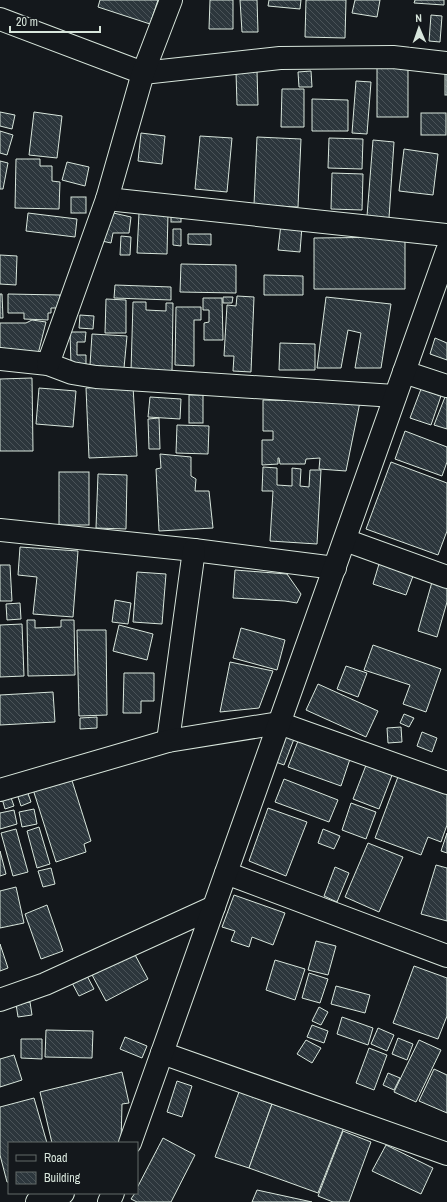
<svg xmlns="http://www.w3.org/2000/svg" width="447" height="1202" font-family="'Archivo Narrow',sans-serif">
  <defs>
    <pattern id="building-back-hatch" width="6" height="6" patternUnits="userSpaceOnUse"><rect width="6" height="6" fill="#2c363c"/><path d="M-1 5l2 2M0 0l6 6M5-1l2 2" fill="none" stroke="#4a5358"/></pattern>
  </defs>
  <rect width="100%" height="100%" fill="#14181c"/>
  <g fill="url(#building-back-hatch)" stroke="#d8e6dc">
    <path d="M100 0H158L150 24 98 7Z"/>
    <path d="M210 0H233V29H209Z"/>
    <path d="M240 0H257L258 32H242Z"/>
    <path d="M269 0H301L300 9 268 6Z"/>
    <path d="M306 0H346L345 38 305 37Z"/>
    <path d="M355 0H380L377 17 352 13Z"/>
    <path d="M415 0H444V5L414 3Z"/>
    <path d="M431 15 442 16 440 42 429 41Z"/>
    <rect x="377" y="64" width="31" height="53"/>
    <path d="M257 71 258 105H237L236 72Z"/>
    <path d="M311 71 312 87H299L298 72Z"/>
    <rect x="445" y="74" width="2" height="21"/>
    <path d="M356 81 371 82 367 134 352 133Z"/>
    <path d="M282 89H304V127H281Z"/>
    <path d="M312 99 348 100V131H312Z"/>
    <path d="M0 112 15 115 12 129 0 126Z"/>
    <path d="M34 112 62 116 57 158 29 155Z"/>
    <rect x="421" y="113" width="25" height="22"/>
    <path d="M0 131 13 135 7 155 0 153Z"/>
    <path d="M141 133 165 136 162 164 138 161Z"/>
    <path d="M200 136 232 138 227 192 195 189Z"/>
    <path d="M257 137 301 139 298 207 254 205Z"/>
    <path d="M329 138 363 139 362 169 328 168Z"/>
    <path d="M373 140 394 142 389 218 367 216Z"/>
    <path d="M404 149 438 154 433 195 399 191Z"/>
    <path d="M16 159H40V166H52V181L60 182 59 209 15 208Z"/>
    <path d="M0 161 8 163 3 189H0Z"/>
    <path d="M67 162 89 167 85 186 62 180Z"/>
    <path d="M332 173 363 174 362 210 331 209Z"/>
    <rect x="71" y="197" width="15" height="16"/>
    <path d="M109 212 131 217 129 233H113L111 243 102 241Z"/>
    <path d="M28 213 77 219 75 237 26 231Z"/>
    <path d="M139 213 168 214 167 254 137 253Z"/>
    <rect x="171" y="215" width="10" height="7"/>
    <path d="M281 224 302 226 300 252 278 250Z"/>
    <path d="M173 229H181V246L173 245Z"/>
    <path d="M188 234H211V245L188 244Z"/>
    <path d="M121 236 131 237 130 255H120Z"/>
    <path d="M405 237V289H314V238Z"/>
    <path d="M0 255 17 256 16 285 0 284Z"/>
    <path d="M181 264 236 265V293L180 292Z"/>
    <path d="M264 275 303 276V295H264Z"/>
    <path d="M115 285 171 287V300L114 298Z"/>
    <path d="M0 294H2L3 318H0Z"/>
    <path d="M8 294 60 295V308H51V313H48V320L24 319V313H8Z"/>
    <path d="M237 296 254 297 251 372 233 371 234 356H224L227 305 236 306Z"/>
    <path d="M223 297H233L232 303H223Z"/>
    <path d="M326 297 391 304 381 368H355L361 333 348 330 341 368H317Z"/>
    <path d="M203 298H222L223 340H204V323L209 322V310H203Z"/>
    <path d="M106 299 126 300V333H105Z"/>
    <path d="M133 302H146V310L166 311V303H173L172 372 131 371Z"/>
    <path d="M176 307H201V320H194V366L175 365Z"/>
    <path d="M80 315 94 316 93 329 79 328Z"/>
    <path d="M32 320 46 322 37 358 0 353V323H26Z"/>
    <path d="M70 332H86L85 342H77V355H86V365H71Z"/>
    <path d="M92 334 127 336 124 368 90 365Z"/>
    <path d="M435 338 447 343V360L430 354Z"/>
    <path d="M280 343 315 344V370H279Z"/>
    <path d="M32 378 33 451H0V379Z"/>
    <path d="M133 386 137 456 89 458 86 388Z"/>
    <path d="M39 388 76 391 73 427 36 424Z"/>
    <path d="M421 389 441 396 431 425 410 418Z"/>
    <rect x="189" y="395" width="14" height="28"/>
    <path d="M150 397 181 399 180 419 148 417Z"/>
    <path d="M445 397H447V429L434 425Z"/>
    <path d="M263 400 360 402 346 471 319 469 320 458 306 459 305 464H280L279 458H278V464L262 465V440H273V431H263Z"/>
    <path d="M159 418 160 449H149L148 419Z"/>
    <path d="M177 425 209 426 208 454 176 453Z"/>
    <path d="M405 431 447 447V462L442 476 395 459Z"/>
    <path d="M160 454 191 457V476L196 479 195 491H209L213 528 159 531 156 469 161 468Z"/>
    <path d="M391 462 447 483V531L438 555 366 529Z"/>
    <path d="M263 467 277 468V485L292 486V468L301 469 300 486 309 487 310 470H321L317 544 270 541 273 491H262Z"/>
    <rect x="59" y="472" width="30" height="53"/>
    <path d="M98 474 127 475 126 529 96 528Z"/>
    <path d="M20 547 78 551 73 617 33 614 37 577 18 575Z"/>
    <path d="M379 564 413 576 406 595 373 584Z"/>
    <path d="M0 565H10L12 601H0Z"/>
    <path d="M235 570 287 574 301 594 297 603 285 601 233 598Z"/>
    <path d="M137 572 166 574 162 624 133 622Z"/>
    <path d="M432 582 447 586V602L437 637 418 631Z"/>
    <path d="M115 600 131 603 128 624 112 622Z"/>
    <path d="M20 603 21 619 7 620 6 604Z"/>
    <path d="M27 620H35V628L61 627V620H74L75 675 28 676Z"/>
    <path d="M22 624 24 676 0 677V625Z"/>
    <path d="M119 625 153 634 147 660 113 651Z"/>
    <path d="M241 628 285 640 277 670 233 658Z"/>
    <path d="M77 630H106L107 715 79 716Z"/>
    <path d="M373 645 441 669 426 712 403 704 410 685 364 670Z"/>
    <path d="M230 662 273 671 259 708 220 712Z"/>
    <path d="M346 666 367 673 358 697 337 689Z"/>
    <path d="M124 673H154V701H141V713H123Z"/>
    <path d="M318 684 378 711 366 737 306 710Z"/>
    <path d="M53 692 55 722 0 725V695Z"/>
    <path d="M404 714 414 718 409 727 400 723Z"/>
    <path d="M97 717V728L80 729V718Z"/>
    <path d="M401 727 402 742 388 743 387 728Z"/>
    <path d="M422 732 437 738 432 752 417 746Z"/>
    <path d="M284 735 294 739 284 765 273 761Z"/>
    <path d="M298 741 350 759 341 786 288 767Z"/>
    <path d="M368 760 394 770 379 809 353 799Z"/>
    <path d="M69 771 91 841 84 844 86 852 56 862 31 783Z"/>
    <path d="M399 774 447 792V825L441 842 428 837 421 855 375 838Z"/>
    <path d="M284 779 338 800 329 822 275 802Z"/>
    <path d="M25 785 31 802 21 806 15 788Z"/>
    <path d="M9 792 14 806 5 809 1 795Z"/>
    <path d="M351 803 376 812 366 839 342 830Z"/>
    <path d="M268 808 307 822 286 876 249 861Z"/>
    <path d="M34 809 37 824 22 827 19 812Z"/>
    <path d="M14 810 17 824 0 829V813Z"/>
    <path d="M39 827 50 864 37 868 27 831Z"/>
    <path d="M16 829 28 872 13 876 1 833Z"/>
    <path d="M323 829 340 836 334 849 318 843Z"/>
    <path d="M447 833V853L441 851Z"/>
    <path d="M368 843 403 857 379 912 345 897Z"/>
    <path d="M0 851 6 874 0 876Z"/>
    <path d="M436 865 447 868V921L421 914Z"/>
    <path d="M335 867 349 873 337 902 324 896Z"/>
    <path d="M51 868 55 884 43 887 38 871Z"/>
    <path d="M16 887 24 923 0 928V891Z"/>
    <path d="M234 895 285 913 273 945 252 937 249 947 231 941 235 931 222 927Z"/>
    <path d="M47 905 63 951 41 959 25 914Z"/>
    <path d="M316 941 336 946 328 975 308 970Z"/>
    <path d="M0 944 8 968 0 971Z"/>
    <path d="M133 951 148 979 106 1001 91 973Z"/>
    <path d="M275 960 305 969 295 1000 266 990Z"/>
    <path d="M414 966 447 978V1016L438 1039 393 1023Z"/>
    <path d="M309 973 328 979 320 1003 302 998Z"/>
    <path d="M86 974 94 989 79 996 71 981Z"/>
    <path d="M336 986 370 995 365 1013 331 1004Z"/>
    <path d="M30 1002 32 1015 18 1017 16 1004Z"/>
    <path d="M319 1007 328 1012 321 1025 312 1021Z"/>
    <path d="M342 1017 373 1028 368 1045 337 1034Z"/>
    <path d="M312 1025 328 1031 324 1043 307 1037Z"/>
    <path d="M378 1028 394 1035 387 1051 371 1044Z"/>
    <path d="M46 1030 93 1031 92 1058 45 1057Z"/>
    <path d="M125 1037 147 1046 142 1058 120 1049Z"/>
    <path d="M398 1038 413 1044 407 1060 392 1054Z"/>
    <path d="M21 1039H42V1059L21 1058Z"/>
    <path d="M306 1040 321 1048 312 1063 297 1054Z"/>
    <path d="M419 1040 441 1050 416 1102 394 1092Z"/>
    <path d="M369 1048 387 1055 374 1090 356 1083Z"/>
    <path d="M14 1055 22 1080 0 1087V1059Z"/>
    <path d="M434 1069 447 1075V1113L419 1101Z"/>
    <path d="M122 1072 129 1103 122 1104 121 1143H52L40 1092Z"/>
    <path d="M388 1073 400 1078 394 1090 383 1085Z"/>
    <path d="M177 1081 192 1086 182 1117 167 1112Z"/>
    <path d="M239 1092 272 1104 249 1168 215 1157Z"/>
    <path d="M34 1098 47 1143H9V1182H7L0 1155V1107Z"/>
    <path d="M272 1104 344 1127 318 1193 249 1168Z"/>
    <path d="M343 1131 371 1142 349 1202H333L318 1196Z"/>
    <path d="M163 1138 195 1155 171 1202H137L131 1199 135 1193H137V1188Z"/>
    <path d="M386 1145 433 1168 421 1194 372 1171Z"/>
    <path d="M257 1190 312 1202H252Z"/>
  </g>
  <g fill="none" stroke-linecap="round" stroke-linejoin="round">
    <defs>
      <g id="minor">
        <path d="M0 19 143 73 280 58 393 57 447 63"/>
        <path d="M107 199 447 235"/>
        <path d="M0 359 48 364 72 373 96 377 395 396"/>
        <path d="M48 364 107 199 143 73 171 0"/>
        <path d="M404 372 447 386"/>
        <path d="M0 530 194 550 335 568"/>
        <path d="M345 540 447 577"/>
        <path d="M168 741 194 550"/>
        <path d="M0 790 168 741 279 723 447 783"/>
        <path d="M226 873 447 956"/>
        <path d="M0 1000 45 984 214 907"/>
        <path d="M162 1053 447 1154"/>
        <path d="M130 1143 447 251"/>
        <path d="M37 1202 63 1193"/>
        <path d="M109 1202 113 1193"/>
      </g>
    </defs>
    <use href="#minor" stroke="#d8e6dc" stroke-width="24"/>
    <use href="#minor" stroke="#14181c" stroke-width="22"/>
  </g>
  <rect x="8" y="1142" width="130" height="52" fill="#14181c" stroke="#626a69"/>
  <rect x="16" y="1155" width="20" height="6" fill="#14181c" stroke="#626a69"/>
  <text x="44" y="1162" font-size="12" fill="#d8e6dc">Road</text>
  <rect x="16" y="1172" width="20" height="12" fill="url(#building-back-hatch)" stroke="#626a69"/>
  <text x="44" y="1182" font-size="12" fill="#d8e6dc">Building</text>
  <g transform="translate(419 28) rotate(358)" stroke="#14181c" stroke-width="3" paint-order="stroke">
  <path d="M0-3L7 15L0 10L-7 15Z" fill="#d8e6dc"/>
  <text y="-6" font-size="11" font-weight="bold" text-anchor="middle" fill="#d8e6dc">N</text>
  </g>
  <path d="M10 26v6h90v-6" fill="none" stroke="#d8e6dc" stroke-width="2"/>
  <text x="16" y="26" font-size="12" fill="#d8e6dc" stroke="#14181c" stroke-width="3" paint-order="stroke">20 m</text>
</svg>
